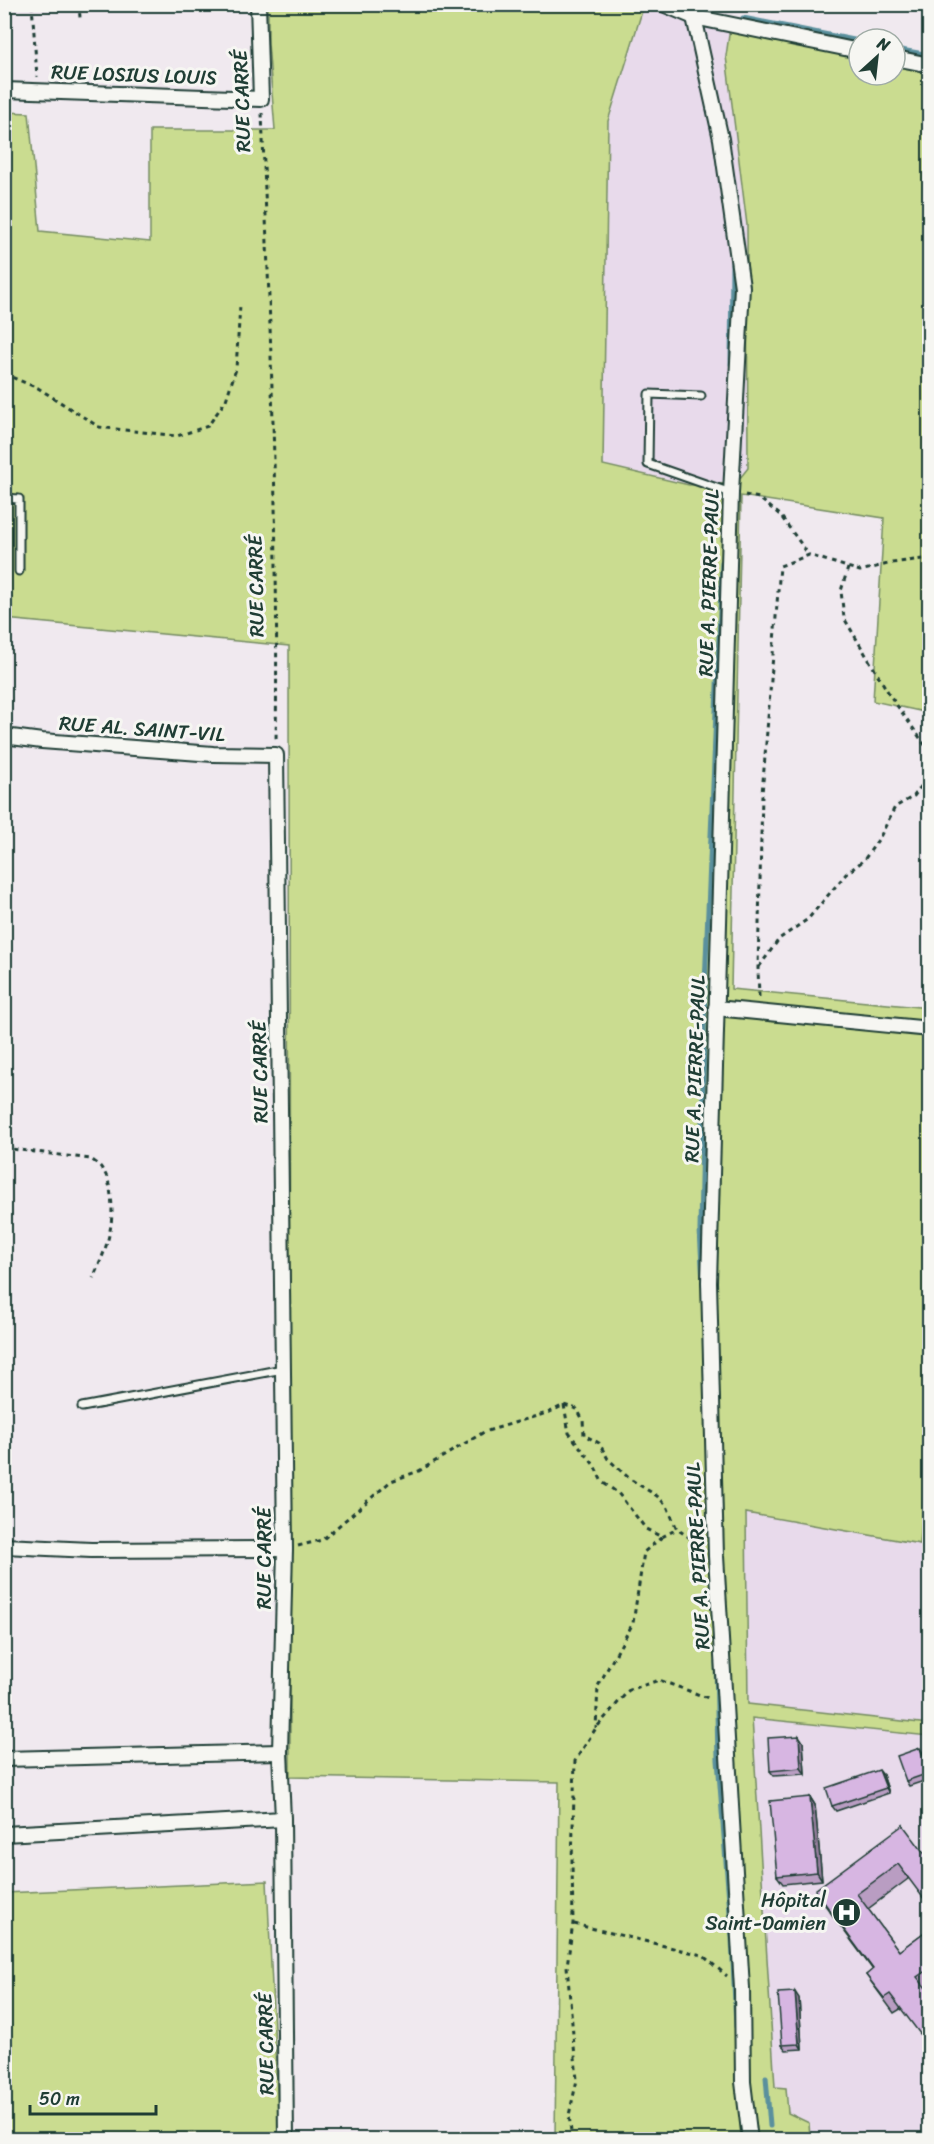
<svg xmlns="http://www.w3.org/2000/svg" width="934" height="2144" font-family="Sriracha,sans-serif">
  <rect width="100%" height="100%" fill="#f0e9ef"/>
  <filter id="ink" filterUnits="userSpaceOnUse"><feTurbulence type="fractalNoise" baseFrequency=".0167" numOctaves="2"/><feDisplacementMap in="SourceGraphic" scale="12" xChannelSelector="R" yChannelSelector="G"/><feConvolveMatrix kernelMatrix="1 2 1 2 8 2 1 2 1" color-interpolation-filters="sRGB"/></filter>
  <g filter="url(#ink)">
    <g fill="#e8daeb">
      <path d="M644 5H655L731 21 726 56 747 225 748 469 736 483 689 485 603 465 608 121Z"/>
      <path d="M929 1411V1724L748 1704 746 1512 920 1543Z"/>
      <path d="M752 1718 929 1736V2139L809 2138V2123L788 2113 775 2088Z"/>
    </g>
    <g fill="#cadc90" stroke="#748c62" stroke-width="1.5">
      <path d="M268 5H644L608 121 603 465 689 485 736 483 748 468 747 225 726 56 731 21 859 44V75H895V50L929 57V713L873 701 884 518 741 496 731 989 929 1008 930 1411 920 1544 746 1513 748 1704 929 1724V1736L752 1718 775 2087 786 2088 788 2113 809 2123 810 2138 834 2139H555L559 1782 290 1777 289 646 5 619V112L29 113 40 231 150 242V130H275L268 43Z"/>
      <path d="M267 1881 279 2132 5 2135 4 1893Z"/>
    </g>
    <g fill="none" stroke-linecap="round" stroke-linejoin="round">
      <g stroke="#5a909d" stroke-width="5">
        <path d="M743 18 859 41"/>
        <path d="M895 49 930 55"/>
        <path d="M731 364 732 262"/>
        <path d="M703 1284 700 1230 705 985 722 562"/>
        <path d="M716 1662 718 1760 732 1938 736 2027"/>
        <path d="M766 2077 770 2126"/>
      </g>
      <defs>
        <g id="service">
          <path d="M701 396 649 394 648 464 731 493"/>
          <path d="M4 498 19 499V571"/>
          <path d="M82 1407 283 1369"/>
        </g>
        <g id="minor">
          <path d="M663 4 694 17 859 51"/>
          <path d="M690 4 694 17 721 139 742 287 731 493 709 1282 716 1556 742 1988 743 2082 750 2140"/>
          <path d="M895 58 930 65"/>
          <path d="M4 90 261 99 258 4"/>
          <path d="M4 736 42 741 213 754 276 755 285 1549 280 1752 283 1819 286 2140"/>
          <path d="M716 1008 930 1029"/>
          <path d="M4 1546 91 1550 285 1549"/>
          <path d="M4 1759 280 1752"/>
          <path d="M4 1834 283 1819"/>
        </g>
      </defs>
      <use href="#service" stroke="#1f3d34" stroke-width="11"/>
      <use href="#minor" stroke="#1f3d34" stroke-width="18"/>
      <g stroke="#1f3d34" stroke-width="3" stroke-dasharray="4.5 4.5" stroke-linecap="butt">
        <path d="M32 4 37 77"/>
        <path d="M79 4 80 18"/>
        <path d="M262 113C270 322 279 532 276 742"/>
        <path d="M4 374 38 388 99 427 177 436 208 426 226 400 236 369 240 305"/>
        <path d="M745 495 759 498 780 515 809 555"/>
        <path d="M848 568 841 591 844 618 891 697 930 752"/>
        <path d="M759 967 779 939 808 919 846 874 864 860 880 837 895 807 914 796 930 774"/>
        <path d="M759 997 758 968 762 794 780 566 809 555 860 571 892 563 930 558"/>
        <path d="M4 1148 91 1159C95 1162 100 1165 102 1169 108 1176 110 1187 111 1196 115 1226 106 1250 93 1278"/>
        <path d="M564 1405 569 1433 594 1465 602 1482 618 1493 646 1529 662 1537 644 1552 633 1623 598 1686 596 1728"/>
        <path d="M662 1537 677 1529"/>
        <path d="M298 1546 322 1540 391 1481 419 1471 484 1432 550 1412 564 1405 577 1409 583 1420 584 1435 599 1443 608 1459 630 1479 657 1496 667 1506 677 1529 702 1546"/>
        <path d="M574 1924 702 1955 727 1976"/>
        <path d="M572 2140 569 2115 577 2080 567 1966 573 1923 572 1861 575 1761 596 1728 629 1690 659 1680 711 1699"/>
      </g>
      <use href="#service" stroke="#f6f6f2" stroke-width="7"/>
      <use href="#minor" stroke="#f6f6f2" stroke-width="14"/>
    </g>
    <g fill="#b99dc2" stroke="#1f3d34" stroke-width="1.5">
      <path d="M799 1736 803 1742 805 1774 774 1776 770 1771Z"/>
      <path d="M924 1754 930 1769V1779L909 1786 906 1781Z"/>
      <path d="M883 1775 889 1793 836 1811 832 1806Z"/>
      <path d="M810 1797 815 1805 822 1880 783 1884 777 1876Z"/>
      <path d="M903 1825 908 1879 868 1909 899 1951 930 1928V1991L894 2013 866 1975 873 1970 825 1905Z"/>
      <path d="M799 1998 802 2049 786 2050 782 2045Z"/>
    </g>
    <g fill="#967f9e" stroke="#1f3d34" stroke-width="1.5">
      <path d="M799 1736 803 1742 805 1774 801 1768Z"/>
      <path d="M920 1748 924 1754 930 1769V1774Z"/>
      <path d="M879 1770 883 1775 889 1793 886 1788Z"/>
      <path d="M810 1797 815 1805 822 1880 817 1872Z"/>
      <path d="M795 1992 799 1998 802 2049 799 2044Z"/>
    </g>
    <g fill="#d7b6e2" stroke="#1f3d34" stroke-width="1.5">
      <path d="M799 1736 801 1768 770 1771 768 1738Z"/>
      <path d="M920 1748 929 1773 906 1781 897 1756Z"/>
      <path d="M879 1770 886 1788 832 1806 826 1788Z"/>
      <path d="M810 1797 817 1872 777 1876 770 1801Z"/>
      <path d="M930 1806V1820L923 1811Z"/>
      <path d="M903 1825 930 1861V1907L898 1864 857 1894 899 1951 930 1928V1968L917 1977 930 1993V2047L890 1994 884 1998 866 1975 873 1969 815 1890Z"/>
      <path d="M795 1992 799 2044 782 2045 778 1993Z"/>
    </g>
  </g>
  <defs>
    <symbol id="hospital-disc" viewBox="-11 -11 22 22"><circle r="9.5" fill="#1f3d34" stroke="#f6f6f2"/><path d="M-5-5h3v3.5h4V-5h3V5h-3V1.5h-4V5h-3Z" fill="#fff"/></symbol>
  </defs>
  <g fill-rule="evenodd">
    <use href="#hospital-disc" x="830" y="1896" width="33" height="33"/>
  </g>
  <g text-anchor="middle" dominant-baseline="central" stroke-width="6" stroke-linejoin="round" paint-order="stroke">
    <g font-size="20" fill="#1f3d34" stroke="#f6f6f2">
      <text transform="translate(134 75) rotate(2)">RUE LOSIUS LOUIS</text>
      <text transform="translate(242 101) rotate(-92)">RUE CARRÉ</text>
      <text transform="translate(709 583) rotate(-88)">RUE A. PIERRE-PAUL</text>
      <text transform="translate(256 586) rotate(-91)">RUE CARRÉ</text>
      <text transform="translate(142 729) rotate(4)">RUE AL. SAINT-VIL</text>
      <text transform="translate(695 1069) rotate(-88)">RUE A. PIERRE-PAUL</text>
      <text transform="translate(260 1072) rotate(-91)">RUE CARRÉ</text>
      <text transform="translate(698 1556) rotate(-93)">RUE A. PIERRE-PAUL</text>
      <text transform="translate(264 1558) rotate(-90)">RUE CARRÉ</text>
      <text transform="translate(266 2044) rotate(-91)">RUE CARRÉ</text>
    </g>
    <g font-size="20" fill="#1f3d34" stroke="#f6f6f2" text-anchor="end">
      <text x="826" y="1900">Hôpital<tspan x="826" dy="23">Saint-Damien</tspan></text>
    </g>
  </g>
  <rect width="934" height="2144" fill="none" stroke="#f6f6f2" stroke-width="24"/>
  <rect x="12" y="12" width="910" height="2120" fill="none" stroke="#1f3d34" stroke-width="2" filter="url(#ink)"/>
  <g transform="translate(877 57) rotate(27)"><circle r="28" fill="#f6f6f2" stroke="#a0aca6" stroke-width="1.5"/>
  <path d="M0-4.5L10 22L0 15L-10 22Z" fill="#1f3d34"/>
  <text y="-9" font-size="16" font-weight="bold" text-anchor="middle" fill="#1f3d34">N</text>
  </g>
  <path d="M30 2105v9h126v-9" fill="none" stroke="#1f3d34" stroke-width="3"/>
  <text x="39" y="2105" font-size="18" fill="#1f3d34" stroke="#f6f6f2" stroke-width="4.5" paint-order="stroke">50 m</text>
</svg>
